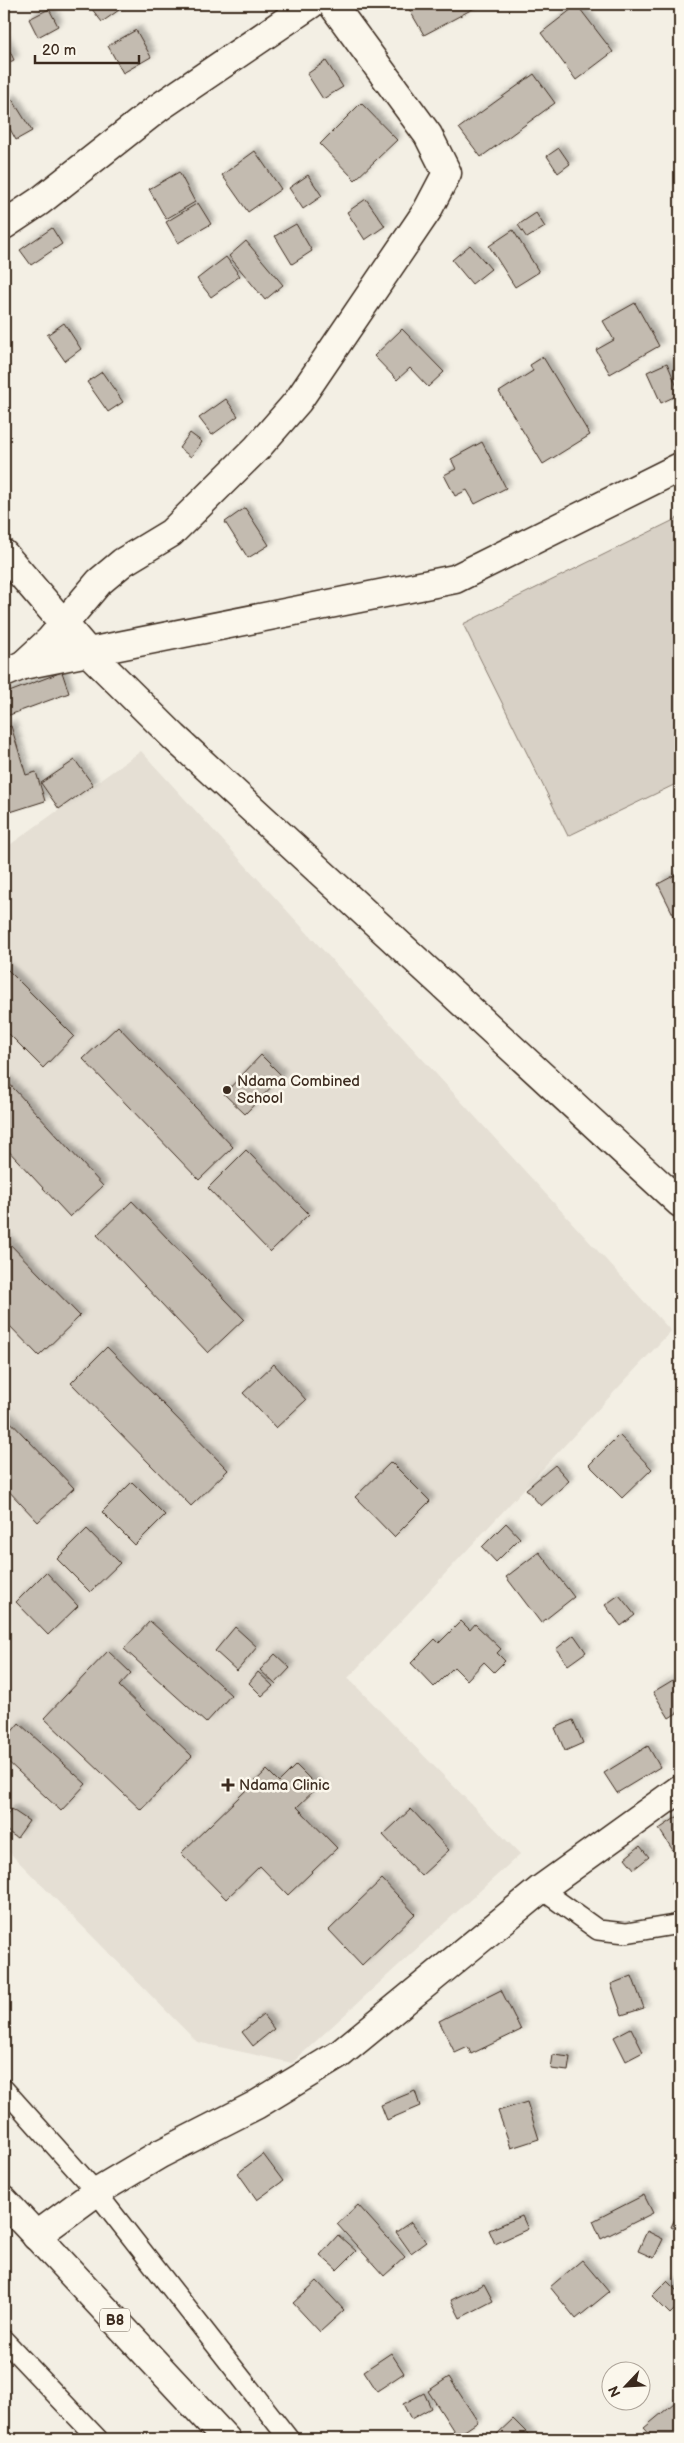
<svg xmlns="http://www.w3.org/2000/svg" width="684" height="2443" font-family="'Balsamiq Sans',sans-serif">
  <defs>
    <filter id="shadow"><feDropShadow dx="4.5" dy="-4.5" stdDeviation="2.5" flood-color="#0004"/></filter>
  </defs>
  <rect width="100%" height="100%" fill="#f3efe4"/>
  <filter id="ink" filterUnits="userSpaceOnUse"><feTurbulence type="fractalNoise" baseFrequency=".02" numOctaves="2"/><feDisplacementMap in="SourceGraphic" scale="10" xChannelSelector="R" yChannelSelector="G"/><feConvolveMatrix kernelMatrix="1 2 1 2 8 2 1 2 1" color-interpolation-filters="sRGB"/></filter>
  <g filter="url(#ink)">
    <path fill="#e5dfd4" d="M141 751 671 1331 348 1678 520 1854 292 2063 197 2042 4 1847V849Z"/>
    <path fill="#d8d1c6" stroke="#8a7e72" d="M680 517V782L568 836 463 624Z"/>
    <g fill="#c3bbb0" stroke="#3b2a1e" filter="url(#shadow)">
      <path d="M88 4H114L119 10 102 22Z"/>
      <path d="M406 4H482L424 35Z"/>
      <path d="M577 5 613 52 576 80 541 33Z"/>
      <path d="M49 9 58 26 38 37 29 19Z"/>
      <path d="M136 30 151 57 123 73 108 46Z"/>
      <path d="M5 41 14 60 4 65V42Z"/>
      <path d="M326 61 343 87 323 99 307 74Z"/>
      <path d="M534 74 555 103 481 157 459 128Z"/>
      <path d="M12 99 32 131 16 140 4 118V104Z"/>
      <path d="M361 103 397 140 355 180 320 144Z"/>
      <path d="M559 148 570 164 558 173 547 156Z"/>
      <path d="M255 151 281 189 248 212 222 175Z"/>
      <path d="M179 172 195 202 166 219 149 189Z"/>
      <path d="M308 175 322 196 303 209 289 188Z"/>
      <path d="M366 199 385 226 365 240 347 212Z"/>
      <path d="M198 203 211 224 178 243 166 222Z"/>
      <path d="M536 213 545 227 527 238 518 225Z"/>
      <path d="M296 224 312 251 292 264 275 236Z"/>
      <path d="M52 228 62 244 31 265 20 250Z"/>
      <path d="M513 230 539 272 515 287 489 246Z"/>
      <path d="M246 241 283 285 265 300 229 256Z"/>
      <path d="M470 245 491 269 472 284 452 260Z"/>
      <path d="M226 257 240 276 211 297 197 279Z"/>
      <path d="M635 303 659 346 610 374 596 350 614 340 603 321Z"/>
      <path d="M64 323 81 349 65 361 47 335Z"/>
      <path d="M402 329 444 372 428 387 410 368 397 380 374 356Z"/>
      <path d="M543 357 590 435 543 464 499 392 533 371 530 365Z"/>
      <path d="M667 363 680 394 661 403 647 372Z"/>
      <path d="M102 372 123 402 108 412 87 382Z"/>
      <path d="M226 399 238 416 212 435 199 418Z"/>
      <path d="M190 433 202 442 191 457 179 448Z"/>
      <path d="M482 442 506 488 475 504 467 490 455 496 444 475 456 469 451 459Z"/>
      <path d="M245 508 269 545 248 558 225 522Z"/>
      <path d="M62 672 69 693 4 717V694Z"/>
      <path d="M11 726 26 775 36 772 45 801 4 814V728Z"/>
      <path d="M75 760 93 785 59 809 41 783Z"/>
      <path d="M679 873 680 876V928L658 884Z"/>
      <path d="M4 966 74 1036 43 1068 4 1029Z"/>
      <path d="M118 1026 233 1147 199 1180 83 1059Z"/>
      <path d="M261 1055 282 1076 245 1114 224 1094Z"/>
      <path d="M4 1078 103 1186 70 1217 4 1146Z"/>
      <path d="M246 1150 309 1214 270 1252 208 1188Z"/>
      <path d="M132 1201 244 1319 208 1353 97 1235Z"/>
      <path d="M4 1238 80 1316 39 1356 4 1320Z"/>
      <path d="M107 1347 228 1470 191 1506 71 1383Z"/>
      <path d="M274 1364 306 1400 276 1428 243 1393Z"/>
      <path d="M4 1415 74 1488 38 1522 4 1486Z"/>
      <path d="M619 1435 652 1469 622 1498 589 1465Z"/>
      <path d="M391 1462 430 1501 394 1537 355 1497Z"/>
      <path d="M555 1465 569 1481 541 1506 526 1489Z"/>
      <path d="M132 1482 165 1515 135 1545 102 1512Z"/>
      <path d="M506 1523 520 1538 496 1562 482 1547Z"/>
      <path d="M87 1529 120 1563 90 1592 57 1559Z"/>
      <path d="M539 1552 574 1597 541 1623 506 1577Z"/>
      <path d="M46 1572 78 1606 48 1635 16 1602Z"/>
      <path d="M619 1595 635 1615 621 1626 605 1605Z"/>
      <path d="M150 1621 231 1695 206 1723 124 1649Z"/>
      <path d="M461 1621 470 1630 475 1624 501 1649 497 1653 505 1661 494 1672 484 1662 467 1680 454 1667 434 1687 411 1663 435 1639 439 1643Z"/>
      <path d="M235 1627 257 1647 237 1671 215 1651Z"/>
      <path d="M574 1635 586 1652 568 1665 556 1649Z"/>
      <path d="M108 1651 131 1673 119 1686 192 1756 141 1810 44 1718Z"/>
      <path d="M275 1654 290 1668 275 1684 260 1670Z"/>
      <path d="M258 1672 273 1686 262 1696 249 1683Z"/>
      <path d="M673 1680 680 1692V1711L669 1718 653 1692Z"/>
      <path d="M573 1720 583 1743 565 1751 555 1728Z"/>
      <path d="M19 1723 86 1784 61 1811 4 1758V1741Z"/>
      <path d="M648 1746 660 1767 617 1793 604 1773Z"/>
      <path d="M296 1765 318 1787 297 1807 337 1848 288 1895 260 1866 226 1899 181 1853 267 1770 279 1782Z"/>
      <path d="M11 1809 29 1821 17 1838 4 1829V1820Z"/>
      <path d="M411 1809 449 1850 421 1876 383 1835Z"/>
      <path d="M680 1815V1848L674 1852 659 1829Z"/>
      <path d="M640 1846 649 1857 634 1869 625 1858Z"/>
      <path d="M382 1879 415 1914 362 1965 329 1930Z"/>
      <path d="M680 1880V1903L676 1904 672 1882Z"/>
      <path d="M632 1976 644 2008 622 2015 611 1984Z"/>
      <path d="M501 1990 521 2030 471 2054 468 2047 455 2053 439 2021Z"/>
      <path d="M263 2015 274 2029 253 2046 242 2032Z"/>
      <path d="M631 2028 643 2052 626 2061 614 2037Z"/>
      <path d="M553 2055 570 2057 568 2071 551 2069Z"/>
      <path d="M415 2091 420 2106 387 2120 381 2105Z"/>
      <path d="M527 2102 539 2139 511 2148 498 2111Z"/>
      <path d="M263 2154 283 2181 257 2200 238 2173Z"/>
      <path d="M644 2195 653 2213 601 2239 593 2221Z"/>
      <path d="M358 2205 405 2257 384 2276 337 2224Z"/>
      <path d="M680 2208V2232L671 2227Z"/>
      <path d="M522 2216 528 2229 495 2244 489 2230Z"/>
      <path d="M411 2222 426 2242 411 2253 396 2232Z"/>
      <path d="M647 2231 663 2239 654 2258 638 2251Z"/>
      <path d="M338 2235 356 2251 337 2270 320 2255Z"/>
      <path d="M582 2260 609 2292 576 2319 550 2287Z"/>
      <path d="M317 2281 344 2310 320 2332 293 2303Z"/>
      <path d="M667 2281 680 2294V2304L670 2314 652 2296Z"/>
      <path d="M484 2284 493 2301 460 2318 451 2300Z"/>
      <path d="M391 2353 404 2373 377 2391 364 2371Z"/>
      <path d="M449 2377 478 2422 457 2436 428 2391Z"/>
      <path d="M424 2393 431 2408 411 2419 403 2404Z"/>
      <path d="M680 2398V2439H654L644 2428Z"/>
      <path d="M513 2419 533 2439H500L496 2435Z"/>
    </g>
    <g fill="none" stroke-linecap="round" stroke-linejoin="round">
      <defs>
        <g id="service">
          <path d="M541 1889 598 1930 626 1933 680 1924"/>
          <path d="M4 2089 96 2192 289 2439"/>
          <path d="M4 2340 98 2439"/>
        </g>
        <g id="minor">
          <path d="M4 225 40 201 158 108 311 4"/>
          <path d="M4 554 88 652 174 737 680 1203"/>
          <path d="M23 665 50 640 99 582 123 562 171 533 257 448 298 401 427 211 447 173 428 135 332 4"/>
          <path d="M4 673 23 665 455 579 680 467"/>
          <path d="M36 2236 96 2192 160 2154 256 2105 340 2054 541 1889 680 1789"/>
        </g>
        <path id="trunk" d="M4 2201 226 2439"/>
      </defs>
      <use href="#service" stroke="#3b2a1e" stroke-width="22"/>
      <use href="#minor" stroke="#3b2a1e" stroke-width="31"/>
      <use href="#trunk" stroke="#3b2a1e" stroke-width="31"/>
      <use href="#service" stroke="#fbf7ec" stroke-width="19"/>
      <use href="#minor" stroke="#fbf7ec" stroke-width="28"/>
      <use href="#trunk" stroke="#fbf7ec" stroke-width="28"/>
    </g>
  </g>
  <g fill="#3b2a1e" stroke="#fbf7ec" stroke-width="2">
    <circle cx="227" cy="1090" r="5"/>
    <path d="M225.5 1777.5h5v5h5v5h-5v5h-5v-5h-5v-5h5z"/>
  </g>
  <g text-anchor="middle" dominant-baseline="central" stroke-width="5" stroke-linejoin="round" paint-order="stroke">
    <rect fill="#fbf7ec" stroke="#75685c" stroke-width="1" x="100" y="2308.5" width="30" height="23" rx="4"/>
    <g font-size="14" font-weight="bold" fill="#3b2a1e">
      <text x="115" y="2320">B8</text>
    </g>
    <g font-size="15" fill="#3b2a1e" stroke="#fbf7ec" text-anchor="start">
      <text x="237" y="1081">Ndama Combined<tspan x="237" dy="17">School</tspan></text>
      <text x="239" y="1785">Ndama Clinic</text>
    </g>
  </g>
  <rect width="684" height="2443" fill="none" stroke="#fbf7ec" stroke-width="20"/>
  <rect x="10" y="10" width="664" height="2423" fill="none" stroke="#3b2a1e" stroke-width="2" filter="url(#ink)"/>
  <g transform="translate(626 2386) rotate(245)"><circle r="24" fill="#fbf7ec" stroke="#aea59a"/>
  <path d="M0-4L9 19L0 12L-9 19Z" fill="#3b2a1e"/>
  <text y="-8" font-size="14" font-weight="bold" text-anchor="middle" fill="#3b2a1e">N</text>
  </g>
  <path d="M35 55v8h104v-8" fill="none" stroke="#3b2a1e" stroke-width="2.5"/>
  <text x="42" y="55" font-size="15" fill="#3b2a1e" stroke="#fbf7ec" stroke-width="4" paint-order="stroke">20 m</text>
</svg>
